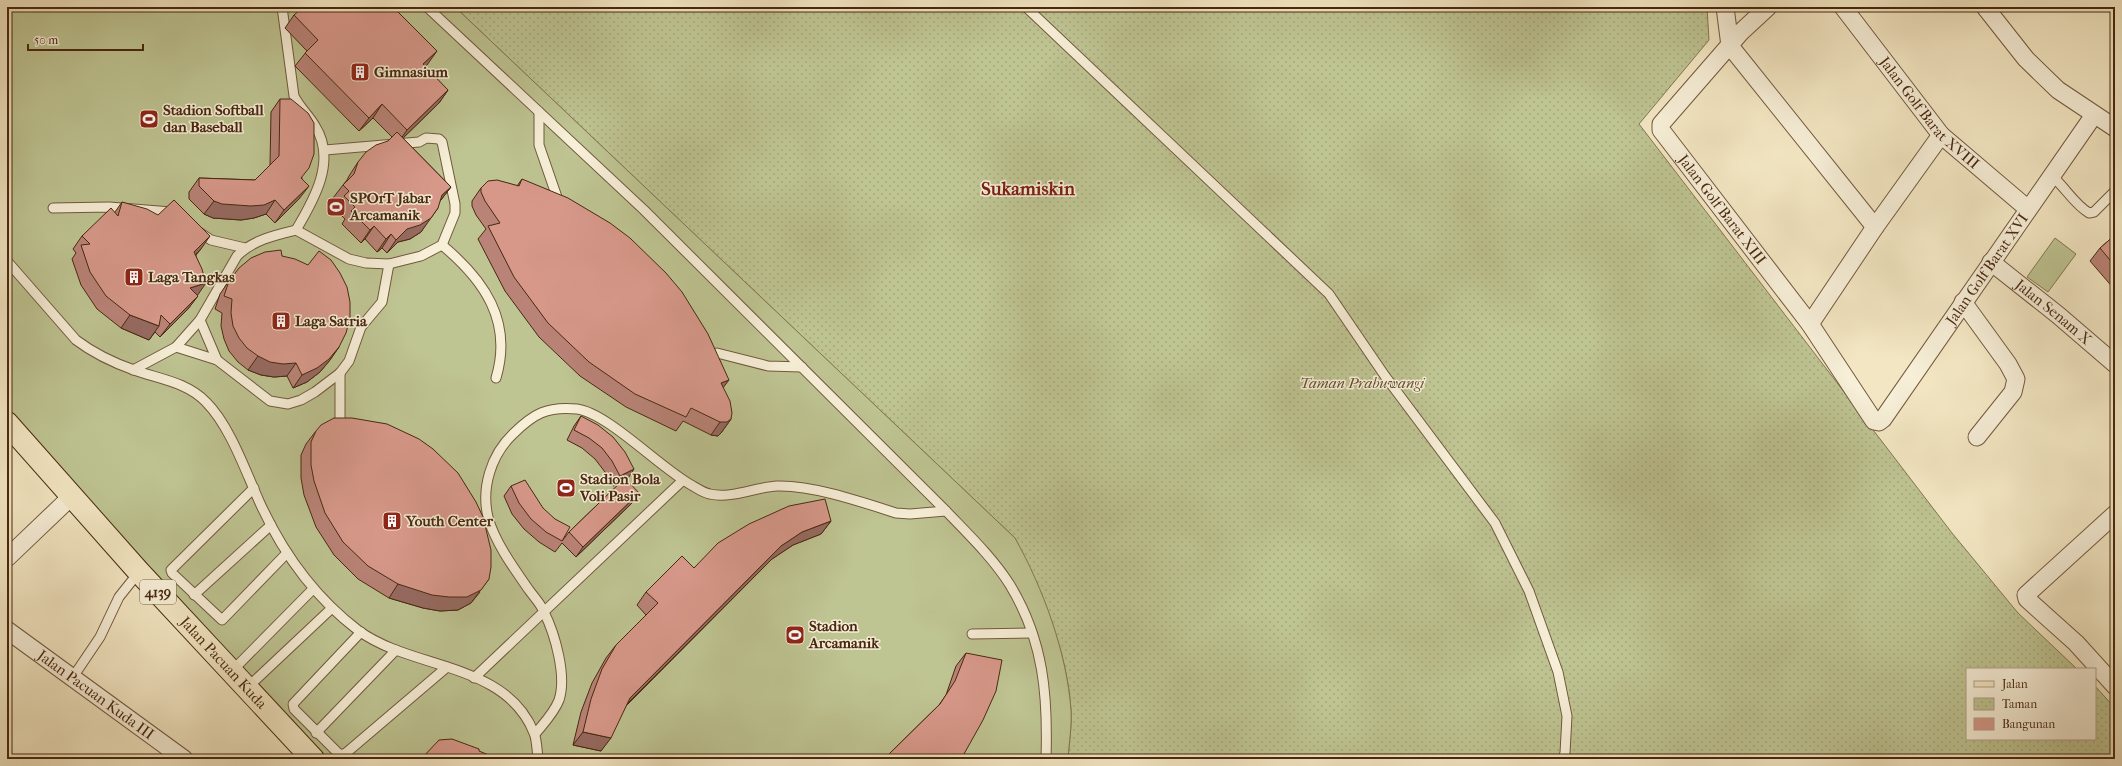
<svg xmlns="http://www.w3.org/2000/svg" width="2122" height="766" font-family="'IM FELL French Canon',serif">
  <defs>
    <pattern id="park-dots" width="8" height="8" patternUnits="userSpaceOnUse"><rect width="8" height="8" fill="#bec492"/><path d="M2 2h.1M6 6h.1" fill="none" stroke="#a5a87d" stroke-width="1.8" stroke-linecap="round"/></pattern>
  </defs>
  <rect width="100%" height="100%" fill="#f3e7c3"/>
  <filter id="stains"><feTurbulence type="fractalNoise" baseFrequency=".005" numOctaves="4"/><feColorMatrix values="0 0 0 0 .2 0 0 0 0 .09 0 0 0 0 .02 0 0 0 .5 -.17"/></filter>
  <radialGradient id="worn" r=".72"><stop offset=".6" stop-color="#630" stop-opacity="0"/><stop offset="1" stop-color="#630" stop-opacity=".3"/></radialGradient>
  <path fill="url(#park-dots)" stroke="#837651" d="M455 7H1707L1709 40 1639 124 1952 533 2018 613 2077 669H1967V739H2095V686L2115 708V759H1068C1069 743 1072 726 1071 710 1067 649 1041 592 1015 538Z"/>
  <g fill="#bec492" stroke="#837651">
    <path d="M7 7H455L1015 538C1043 588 1067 653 1071 710 1072 726 1069 743 1068 759H326L79 490 7 407Z"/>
    <path d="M2055 238 2076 254 2048 292 2027 277Z"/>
  </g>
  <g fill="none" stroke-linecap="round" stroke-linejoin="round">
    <defs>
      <g id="service">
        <path d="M427 7 644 210 946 511C969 535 993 558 1010 585 1044 641 1048 696 1046 759"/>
        <path d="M1026 7 1329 294 1385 376 1495 523 1529 591 1558 672 1567 716 1565 753 1563 759"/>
        <path d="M539 112V145L558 200"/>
        <path d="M2052 176C2065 187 2074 204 2089 213L2094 212 2115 191"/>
        <path d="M53 208 109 207 171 212 175 214"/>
        <path d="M296 230 349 259 366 263 389 264 421 256 442 245 455 213V204L442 142 439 139 426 138 419 142 325 150"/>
        <path d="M199 232 211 240 245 248"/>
        <path d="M442 245C484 280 513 321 496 378"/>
        <path d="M7 261 76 340C92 352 114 363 134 370 159 379 187 382 206 402 230 426 245 470 259 501 282 552 314 597 359 631 413 670 506 662 534 733 537 740 537 751 538 759"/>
        <path d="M200 320 217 360"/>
        <path d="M176 347 217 360 270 401 288 404 301 400 315 392 340 373 349 361 361 327 382 302 389 264"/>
        <path d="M717 353 768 366 802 367"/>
        <path d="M133 370 176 347 200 320 237 256C253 240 275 235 296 230 314 200 337 160 315 126 309 115 300 108 294 96L282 7"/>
        <path d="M340 373V425"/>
        <path d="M254 488 171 570 172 573 222 620 287 553"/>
        <path d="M194 595 271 525"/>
        <path d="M361 632 293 704 294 709 340 755 346 753 447 667"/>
        <path d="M972 634 1032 633"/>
        <path d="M232 671 313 589"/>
        <path d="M73 677 100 637 119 597 139 572"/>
        <path d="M474 678 682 481"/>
        <path d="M248 687 332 608"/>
        <path d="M316 733 396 650"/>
        <path d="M535 734C544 723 554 713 559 700 567 676 555 634 544 612 541 604 534 597 529 590 515 570 494 541 488 517 481 488 491 455 513 434 533 414 547 406 577 409 608 413 661 469 693 486 698 489 704 493 710 494 732 499 755 487 777 486 813 485 862 502 896 513L910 514 946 511"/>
      </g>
      <g id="minor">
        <path d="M1725 7 1730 46 1875 227"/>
        <path id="s1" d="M1768 7 1741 32 1661 124V130L1810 324 1874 421 1879 422 1883 419 2094 115"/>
        <path id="s2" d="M1843 7 1941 135 2028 209"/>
        <path d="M1985 7 2026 59 2058 90 2115 128"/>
        <path id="s3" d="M1991 262 2058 315 2115 364"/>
        <path d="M1963 302 2008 364 2016 379 2013 392 1977 437"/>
        <path d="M1810 324 1875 227 1941 135"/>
        <path d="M2115 514 2026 595 2027 599 2076 643 2115 686"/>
        <path d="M7 558 73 495"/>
        <path id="s4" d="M7 630 184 759"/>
      </g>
      <g id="primary">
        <path id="s5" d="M7 423 139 572 313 759"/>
      </g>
    </defs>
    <use href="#service" stroke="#73583d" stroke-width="11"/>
    <use href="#minor" stroke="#73583d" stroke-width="19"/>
    <use href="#primary" stroke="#482810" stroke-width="24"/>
    <use href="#service" stroke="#f7efd8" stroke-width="9"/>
    <use href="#minor" stroke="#f7efd8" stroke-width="17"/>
    <use href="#primary" stroke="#f3e7c3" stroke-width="22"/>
  </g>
  <g fill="#b98377" stroke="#482810">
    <path d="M294 15 427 65 425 67 448 90 439 103 403 138 451 187 440 201 421 232 410 239 398 242 387 253 382 248 377 252 365 239 361 243 342 224 345 219 335 209 338 203 333 198 343 185 347 180 349 176 358 162 388 141 392 137 373 118 359 131 295 66 307 51 285 28Z"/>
    <path d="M280 99 302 178 299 199 275 223 266 214 254 218 241 220 213 218 204 214 189 199V192L199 178 255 180 270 165 271 112Z"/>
    <path d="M522 179 723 388 731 419 721 433 718 436 711 435 683 421 676 431 626 407 580 376 539 337 505 291 478 239 486 229 476 215 472 206V201L481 188 517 186Z"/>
    <path d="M122 202 201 249 196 255 197 296 188 309 160 337 155 332 149 340 121 328 97 309 81 285 72 259 76 253 73 249 82 236 115 212Z"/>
    <path d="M2115 235V290L2090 261 2100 248Z"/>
    <path d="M282 256 339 347 330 360 320 372 307 382 293 388 287 376 274 377 261 375 248 370 238 362 229 351 224 339 221 326 222 313 215 309 220 294 229 281Z"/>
    <path d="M581 416 627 480 632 503 576 557 562 543 555 552 539 542 524 529 512 514 504 496 511 486 562 541 569 532 620 483 613 486 605 472 595 459 582 448 567 440 574 426Z"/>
    <path d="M316 431 480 592 471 603 458 610 440 611 423 608 389 598 358 579 334 555 316 527 304 495 301 478V455L306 444Z"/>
    <path d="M831 521 821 534 793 545 772 559 626 706 601 751 573 745 581 712 592 683 606 658 616 645 646 615 637 605 646 592 694 568Z"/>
    <path d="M966 653 964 754 961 759H884L939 705 946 695 956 666Z"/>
  </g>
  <g fill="#966a61" stroke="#482810">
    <path d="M437 51 427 65 414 78 423 64Z"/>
    <path d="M448 90 439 103 398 143 407 130Z"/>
    <path d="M382 104 373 118 359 131 369 118Z"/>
    <path d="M309 186 299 199 275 223 284 210Z"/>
    <path d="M451 187 441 200 432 209 442 195Z"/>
    <path d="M275 200 266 214 254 218 241 220 213 218 204 214 214 201Z"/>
    <path d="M438 208 421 232 410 239 398 242 387 253 396 240 407 229Z"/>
    <path d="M374 226 365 239 361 243 370 230Z"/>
    <path d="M391 234 382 248 377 252 386 239Z"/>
    <path d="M210 236 201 249 185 265 194 252Z"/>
    <path d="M206 283 197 296 190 288Z"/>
    <path d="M198 296 188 309 160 337 170 324Z"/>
    <path d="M130 315 159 326 149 340 121 328Z"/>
    <path d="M339 347 330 360 320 372 307 382 293 388 302 375Z"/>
    <path d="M258 356 296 363 287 376 274 377 261 375 248 370Z"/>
    <path d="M729 380 719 393 721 383Z"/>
    <path d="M731 419 721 433 718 436 711 435 720 422Z"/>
    <path d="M634 469 627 480 613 486 620 476Z"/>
    <path d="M639 493 632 503 576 557 583 547Z"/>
    <path d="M831 521 821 534 793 545 772 559 620 711 630 698 781 546 802 532Z"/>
    <path d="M489 579 471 603 458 610 440 611 423 608 389 598 398 584Z"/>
    <path d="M583 732 611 738 601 751 573 745Z"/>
  </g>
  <g fill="#d7988a" stroke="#482810">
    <path d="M303 7H393L437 51 423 64 448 90 407 130 382 104 369 118 305 53 318 40 294 15Z"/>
    <path d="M280 99H291L308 113 314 123V154L309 168 301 178 309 186 284 210 275 200 264 205 251 206 222 204 214 201 199 186V178L255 180 279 156Z"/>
    <path d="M397 132 451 187 442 195 438 208 431 218 420 225 407 229 396 240 391 234 386 239 374 226 370 230 351 211 355 207 344 196 349 191 343 185 354 174 358 162 366 152 376 145 388 141Z"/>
    <path d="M522 179 568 198 610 223 630 238 666 273 682 292 708 334 729 380 721 383 730 401 732 413 731 419 727 422H720L691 408 686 417 635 394 589 362 548 323 514 277 488 226 500 223 485 201 481 192V188L488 181 497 180 519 186Z"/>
    <path d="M174 200 210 236 194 252 202 269 206 283 190 288 198 296 170 324 161 315 159 326 130 315 106 296 90 272 81 245 90 244 82 236 111 208 118 216 122 202 147 209 158 215Z"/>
    <path d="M2115 235V266L2100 248Z"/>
    <path d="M281 250 282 256 295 259 308 265 319 251 331 260 340 273 347 287 350 302V318L346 333 339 347 329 359 317 368 302 375 296 363 283 364 270 362 258 356 247 348 239 338 233 326 231 313 232 299 224 296 229 281 239 268 251 258 265 252Z"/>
    <path d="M581 416 598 425 613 437 625 452 634 469 620 476 612 461 602 448 589 438 574 430Z"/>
    <path d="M334 418H352L387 424 419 439 433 449 458 473 476 502 483 517 491 550V567L489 579 481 590 467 597H449L432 595 398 584 368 566 343 542 325 513 314 481 311 465V442L316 431 321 425Z"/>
    <path d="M625 478 639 493 583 547 569 532Z"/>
    <path d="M525 480 543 508 555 519 570 527 562 541 546 532 531 519 519 503 511 486Z"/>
    <path d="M825 499 831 521 802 532 781 546 630 698 611 738 583 732 591 699 602 669 616 645 658 603 646 592 682 556 694 568 718 543 749 524 789 506Z"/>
    <path d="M966 653 1002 660 996 691 983 720 964 754 960 759H884L940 704 955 681Z"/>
    <path d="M452 739 479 749V751L491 756 496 759H423L422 758 439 740Z"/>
  </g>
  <defs>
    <symbol id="building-square" viewBox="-11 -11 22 22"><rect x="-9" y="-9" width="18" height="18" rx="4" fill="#8f2418" stroke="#f7efd8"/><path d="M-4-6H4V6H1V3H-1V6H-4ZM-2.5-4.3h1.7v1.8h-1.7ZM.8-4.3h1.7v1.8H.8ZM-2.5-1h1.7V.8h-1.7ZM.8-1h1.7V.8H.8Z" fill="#fff"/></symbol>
    <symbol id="stadium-square" viewBox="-11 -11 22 22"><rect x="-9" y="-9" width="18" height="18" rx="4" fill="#8f2418" stroke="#f7efd8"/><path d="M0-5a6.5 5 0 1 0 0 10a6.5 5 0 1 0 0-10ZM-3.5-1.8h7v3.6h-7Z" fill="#fff"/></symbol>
  </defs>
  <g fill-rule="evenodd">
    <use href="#building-square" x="349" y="61" width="22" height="22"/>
    <use href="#stadium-square" x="138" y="108" width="22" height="22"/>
    <use href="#stadium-square" x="325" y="196" width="22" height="22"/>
    <use href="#building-square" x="123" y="266" width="22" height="22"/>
    <use href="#building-square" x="270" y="310" width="22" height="22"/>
    <use href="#stadium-square" x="555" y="477" width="22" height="22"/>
    <use href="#building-square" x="381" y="510" width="22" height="22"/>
    <use href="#stadium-square" x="784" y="624" width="22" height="22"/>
  </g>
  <g text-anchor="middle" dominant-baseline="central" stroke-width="3" stroke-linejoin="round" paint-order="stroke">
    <rect fill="#f7efd8" stroke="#7c644c" stroke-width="1" x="140" y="580" width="36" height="24" rx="3"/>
    <g font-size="14" font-weight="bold" fill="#482810">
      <text x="158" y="592">4139</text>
    </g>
    <g font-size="15" font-weight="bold" fill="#482810" stroke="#f7efd8" text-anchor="start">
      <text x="374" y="72">Gimnasium</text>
      <text x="163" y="110">Stadion Softball<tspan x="163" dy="17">dan Baseball</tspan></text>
      <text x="350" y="198">SPOrT Jabar<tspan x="350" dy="17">Arcamanik</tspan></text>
      <text x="148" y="277">Laga Tangkas</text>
      <text x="295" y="321">Laga Satria</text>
      <text x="580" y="479">Stadion Bola<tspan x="580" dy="17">Voli Pasir</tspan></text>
      <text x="406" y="521">Youth Center</text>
      <text x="809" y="626">Stadion<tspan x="809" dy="17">Arcamanik</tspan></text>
    </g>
    <g font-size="15" fill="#482810" stroke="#f7efd8">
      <text stroke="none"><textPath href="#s2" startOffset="137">Jalan Golf Barat XVIII</textPath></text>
      <text stroke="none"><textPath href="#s1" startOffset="265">Jalan Golf Barat XIII</textPath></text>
      <text stroke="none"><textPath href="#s1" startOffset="718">Jalan Golf Barat XVI</textPath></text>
      <text stroke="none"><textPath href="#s3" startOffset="80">Jalan Senam X</textPath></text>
      <text stroke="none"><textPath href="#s5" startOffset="323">Jalan Pacuan Kuda</textPath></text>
      <text stroke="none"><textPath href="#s4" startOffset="110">Jalan Pacuan Kuda III</textPath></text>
    </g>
    <g font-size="15" font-style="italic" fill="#664f30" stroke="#f7efd8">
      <text x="1362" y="383">Taman Prabuwangi</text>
    </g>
    <g font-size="19" font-weight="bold" fill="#7a1f14" stroke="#f7efd8">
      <text x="1028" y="189">Sukamiskin</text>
    </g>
  </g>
  <rect width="2122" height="766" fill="none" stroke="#f3e7c3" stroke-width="24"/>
  <rect x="8" y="8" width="2106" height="750" fill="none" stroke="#482810" stroke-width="2"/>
  <rect x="12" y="12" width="2098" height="742" fill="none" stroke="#482810"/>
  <rect x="1966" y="668" width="130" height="72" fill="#f7efd8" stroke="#b19f88"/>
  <rect x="1974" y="681" width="20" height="6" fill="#f3e7c3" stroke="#b19f88"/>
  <text x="2002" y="688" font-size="12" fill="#482810">Jalan</text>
  <rect x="1974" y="698" width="20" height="12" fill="url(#park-dots)" stroke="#b19f88"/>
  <text x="2002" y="708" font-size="12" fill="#482810">Taman</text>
  <rect x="1974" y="718" width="20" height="12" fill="#d7988a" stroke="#b19f88"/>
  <text x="2002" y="728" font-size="12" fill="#482810">Bangunan</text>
  <path d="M28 44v6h115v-6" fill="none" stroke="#482810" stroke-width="2"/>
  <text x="34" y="44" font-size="12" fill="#482810" stroke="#f7efd8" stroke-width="3" paint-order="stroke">50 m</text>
  <rect width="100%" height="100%" filter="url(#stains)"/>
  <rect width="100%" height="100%" fill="url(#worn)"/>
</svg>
